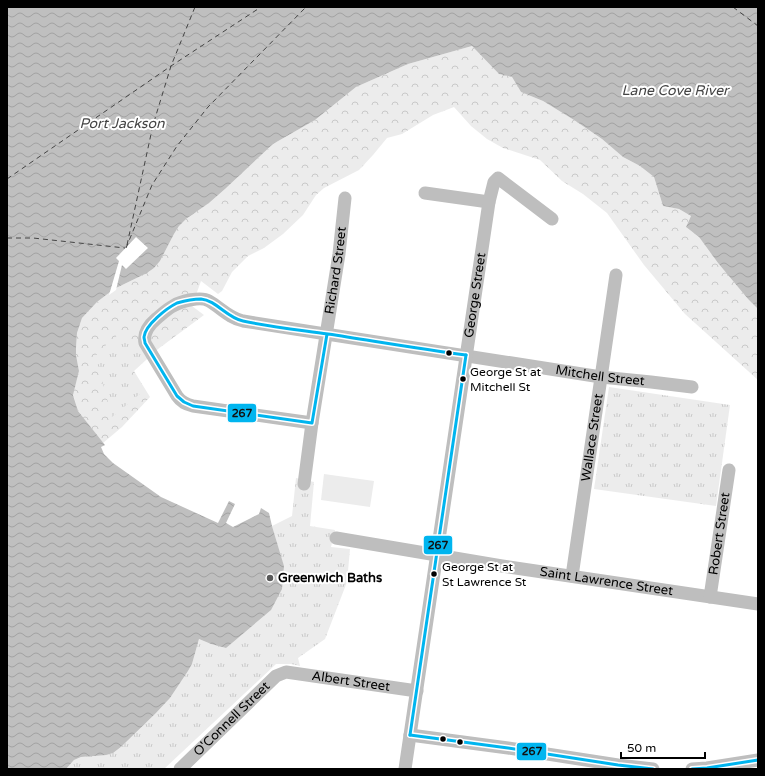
<svg xmlns="http://www.w3.org/2000/svg" width="765" height="776" font-family="'Varela Round',sans-serif">
  <defs>
    <pattern id="forest-crowns" width="20" height="18" patternUnits="userSpaceOnUse"><rect width="20" height="18" fill="#ececec"/><path d="M2 6a3 3 0 1 1 6 0M12 15a3 3 0 1 1 6 0" fill="none" stroke="#c9c9c9"/></pattern>
    <pattern id="park-tufts" width="24" height="20" patternUnits="userSpaceOnUse"><rect width="24" height="20" fill="#ececec"/><path d="M3 7l-1-3M5 7V3M7 7l1-3M15 17l-1-3M17 17v-4M19 17l1-3" fill="none" stroke="#c9c9c9"/></pattern>
    <pattern id="water-waves" width="16" height="10" patternUnits="userSpaceOnUse"><rect width="16" height="10" fill="#bfbfbf"/><path d="M0 5q4-4 8 0t8 0" fill="none" stroke="#a2a2a2"/></pattern>
  </defs>
  <rect width="100%" height="100%" fill="#fff"/>
  <path fill="#ececec" d="M324 474 374 481 370 507 321 500Z"/>
  <path fill="url(#forest-crowns)" d="M472 46 499 74 512 77 521 92 543 101 574 120 602 139 623 157 640 166 654 177 663 206 679 209 691 216 686 227 699 237 718 263 748 299 758 309V380L685 314 644 265 607 213 583 194 562 181 540 160 503 148 487 139 471 126 454 107 433 115 402 134 387 138 373 155 359 170 324 188 316 195 303 215 283 234 264 248 248 256 232 272 222 291 218 294 201 281 192 306 204 315 158 349 134 371 150 397 122 427 103 443 78 411 73 394 79 371 76 355V348L77 333 82 318 97 302 114 289 147 273 154 268 160 261 174 234 179 226 186 219 209 203 225 189 273 144 315 120 356 87 408 64Z"/>
  <g fill="url(#park-tufts)">
    <path d="M120 333 129 335 144 359 131 373 141 393 112 417 96 358 97 353Z"/>
    <path d="M609 387 730 405 716 506 594 489Z"/>
    <path d="M296 478 314 482 310 526 335 530 331 547 350 549 347 582 325 639 298 658 300 666 291 664H276L164 769H66L74 760 81 757 89 756 122 746 156 713 170 698 188 671 192 664 199 639 211 644 226 648 284 567 272 526 292 516Z"/>
  </g>
  <path fill="url(#water-waves)" d="M7 7H758V309L748 299 718 263 699 237 686 227 691 216 679 209 663 206 654 177 640 166 623 157 602 139 574 120 543 101 521 92 512 77 499 74 472 46 408 64 356 87 315 120 273 144 225 189 209 203 186 219 179 226 174 234 160 261 154 268 147 273 114 289 97 302 82 318 77 333 76 348V355L79 371 73 395 78 411 105 445 101 447 104 454 113 463 161 497 218 523 229 501 235 504 226 523 233 527 259 514 261 508 269 513 272 526 284 566 282 589 271 610 226 648 211 644 199 639 192 664 188 671 170 698 156 713 122 746 113 753 106 755 81 757 74 760 66 769H7Z"/>
  <path fill="#fff" d="M136 237 148 248 126 269 122 265 116 290 109 295 119 261 116 258Z"/>
  <g fill="none" stroke-linecap="round" stroke-linejoin="round">
    <g stroke="#444" stroke-width="1" stroke-dasharray="5 4" stroke-linecap="butt">
      <path d="M733 7 758 26"/>
      <path d="M7 179 171 66 261 7"/>
      <path d="M7 238H33L125 248"/>
      <path d="M127 245 153 125 171 66 195 7"/>
      <path d="M126 248 152 185 177 146 208 107 306 7"/>
    </g>
    <g stroke="#bebebe" stroke-width="13">
      <path d="M425 193 489 202"/>
      <path id="s1" d="M312 423 193 406C186 404 181 402 177 396L145 343C143 333 149 325 156 319 162 314 167 309 173 306 181 301 201 296 209 301 221 308 229 318 243 321L601 377 651 382 692 387"/>
      <path id="s2" d="M304 484 312 423 339 254 345 198"/>
      <path id="s3" d="M336 538 502 566 758 604"/>
      <path id="s4" d="M572 576 616 275"/>
      <path id="s5" d="M710 597 729 470"/>
      <path d="M410 735 508 748 618 765 653 769"/>
      <path id="s6" d="M180 769 276 676 286 672 417 691"/>
      <path id="s7" d="M405 769 489 202 494 182 498 178 552 219"/>
      <path d="M692 769 707 768 758 760"/>
    </g>
    <defs>
      <g id="bus-1">
        <path d="M327 334 312 423 193 406 184 402 177 396 145 343C145 341 144 339 144 337 145 325 167 308 177 303 184 301 194 299 201 299 216 300 227 318 243 321 271 327 300 330 328 334 374 341 420 349 466 355"/>
        <path d="M410 735 466 355"/>
        <path d="M410 735 508 748 618 765 653 769"/>
        <path d="M692 769 707 768 758 760"/>
      </g>
    </defs>
    <use href="#bus-1" stroke="#fff" stroke-width="6"/>
    <use href="#bus-1" stroke="#00b5ef" stroke-width="3"/>
  </g>
  <g fill="#000" stroke="#fff" stroke-width="1.5">
    <circle cx="449" cy="353" r="3.5"/>
    <circle cx="463" cy="379" r="3.5"/>
    <circle cx="434" cy="574" r="3.5"/>
    <circle cx="443" cy="739" r="3.5"/>
    <circle cx="460" cy="742" r="3.5"/>
  </g>
  <circle fill="#595959" stroke="#fff" stroke-width="1.5" cx="270" cy="578" r="4"/>
  <g text-anchor="middle" dominant-baseline="central" stroke-width="4" stroke-linejoin="round" paint-order="stroke">
    <g font-size="12" fill="#000" stroke="#fff" text-anchor="start">
      <text x="470" y="372">George St at<tspan x="470" dy="15">Mitchell St</tspan></text>
      <text x="442" y="567">George St at<tspan x="442" dy="15">St Lawrence St</tspan></text>
    </g>
    <g font-size="13" fill="#000" stroke="#fff">
      <text stroke="none"><textPath href="#s2" startOffset="216">Richard Street</textPath></text>
      <text stroke="none"><textPath href="#s7" startOffset="479">George Street</textPath></text>
      <text stroke="none"><textPath href="#s1" startOffset="689">Mitchell Street</textPath></text>
      <text stroke="none"><textPath href="#s4" startOffset="140">Wallace Street</textPath></text>
      <text stroke="none"><textPath href="#s5" startOffset="64">Robert Street</textPath></text>
      <text stroke="none"><textPath href="#s3" startOffset="274">Saint Lawrence Street</textPath></text>
      <text stroke="none"><textPath href="#s6" startOffset="210">Albert Street</textPath></text>
      <text stroke="none"><textPath href="#s6" startOffset="72">O'Connell Street</textPath></text>
    </g>
    <g font-size="13" font-weight="bold" fill="#000" stroke="#fff" text-anchor="start">
      <text x="278" y="578">Greenwich Baths</text>
    </g>
    <g font-size="14" font-style="italic" fill="#444" stroke="#fff">
      <text x="675" y="90">Lane Cove River</text>
      <text x="122" y="123">Port Jackson</text>
    </g>
  </g>
  <g stroke="#fff" stroke-width="1.5">
    <rect x="227" y="403" width="30" height="20" rx="4" fill="#00b5ef"/>
    <rect x="423" y="535" width="30" height="20" rx="4" fill="#00b5ef"/>
    <rect x="516" y="742" width="31" height="19" rx="4" fill="#00b5ef"/>
  </g>
  <g font-size="11" text-anchor="middle" font-weight="bold" fill="#111">
    <text x="242" y="417">267</text>
    <text x="438" y="549">267</text>
    <text x="532" y="755">267</text>
  </g>
  <rect width="765" height="776" fill="none" stroke="#000000" stroke-width="16"/>
  <path d="M621 752v6h84v-6" fill="none" stroke="#000000" stroke-width="2"/>
  <text x="627" y="752" font-size="12" fill="#000000" stroke="#ffffff" stroke-width="3" paint-order="stroke">50 m</text>
</svg>
